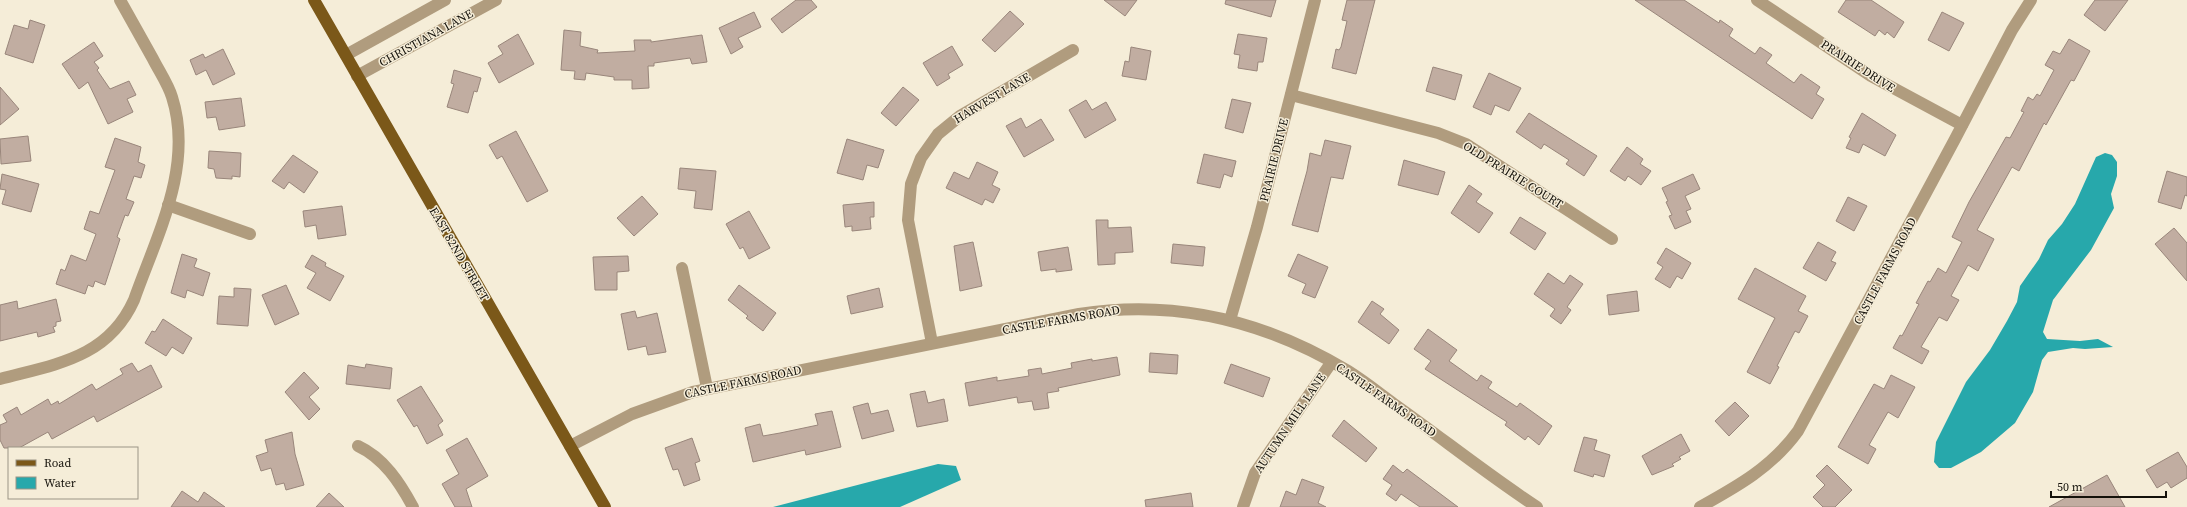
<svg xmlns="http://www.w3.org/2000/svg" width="2187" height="507" font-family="'Source Serif 4',serif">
  <rect width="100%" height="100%" fill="#f5edd8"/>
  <g fill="#27a8ab">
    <path d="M2105 153 2112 155 2117 162V176L2111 194 2114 208 2091 250 2053 300 2043 332 2047 339 2080 341 2098 339 2113 347 2085 349 2073 348 2048 352 2042 360 2033 392 2015 423 1981 452 1951 468H1939L1934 462 1936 442 1966 382 1990 350 2007 321 2017 302 2020 286 2039 259 2048 240 2062 224 2075 204 2096 157Z"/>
    <path d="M938 464 956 466 961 480 900 507H773Z"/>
  </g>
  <g fill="#c1ada1" stroke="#99867b">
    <path d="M796 0H811L817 7 782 33 771 19Z"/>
    <path d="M1104 0H1137L1125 16Z"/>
    <path d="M1226 0H1276L1271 17 1225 4Z"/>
    <path d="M1347 0H1375L1356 74 1332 68 1336 49 1339 50 1341 47 1347 21 1342 20Z"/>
    <path d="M1635 0H1684L1719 23 1720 20 1733 29 1729 36 1755 54 1760 47 1772 55 1766 63 1794 83 1801 74 1820 87 1816 94 1824 99 1812 119Z"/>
    <path d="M1846 0H1871L1904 22 1894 38 1887 32 1885 35 1879 30 1875 36 1838 12Z"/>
    <path d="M2095 0H2128L2105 31 2084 15Z"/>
    <path d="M1010 11 1024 24 995 52 982 40Z"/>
    <path d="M754 12 761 27 738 38 743 47 731 54 719 28Z"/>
    <path d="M1942 12 1964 23 1949 51 1928 40Z"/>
    <path d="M30 20 45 25 33 63 5 54 14 25 28 29Z"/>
    <path d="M564 30 581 32 580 46 598 50 597 53 635 51 634 40H651V42L702 35 707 62 692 64 690 58 654 63V66H648L649 88 632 89V80H614V77L586 73 585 80 574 79 575 71 561 70Z"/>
    <path d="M518 34 534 64 499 83 488 63 503 54 498 46Z"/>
    <path d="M1238 34 1267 38 1263 62H1258L1257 71 1238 68 1240 55 1234 54Z"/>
    <path d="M2069 39 2090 51 2074 81 2071 80 2046 125 2044 123 2019 171 2012 167 1977 230 1994 239 1978 271 1968 265 1951 296 1959 300 1947 321 1939 317 1921 347 1929 351 1922 364 1893 348 1900 335 1902 336 1919 304 1916 303 1928 281 1930 282 1938 268 1946 273 1962 242 1952 237 1969 202 2006 137 2010 138 2024 112 2021 111 2028 97 2033 100 2037 94 2040 96 2054 70 2045 65 2053 51 2060 54Z"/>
    <path d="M94 42 103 56 94 62 99 68 97 70 110 89 129 81 136 95 127 99 133 112 108 124 88 82 79 89 62 64Z"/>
    <path d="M952 46 963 65 948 74 950 78 937 86 923 63Z"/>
    <path d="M1131 47 1151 51 1146 80 1122 76 1125 61 1129 62Z"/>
    <path d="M223 49 235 74 213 85 206 70 196 75 190 60 203 54 205 58Z"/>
    <path d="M1433 67 1462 75 1455 100 1426 91Z"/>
    <path d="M454 70 481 78 477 92 474 91 468 113 447 107 454 84 451 83Z"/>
    <path d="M1489 73 1521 88 1509 111 1495 105 1491 115 1473 107Z"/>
    <path d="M0 87 19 109 0 125Z"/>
    <path d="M903 87 919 100 896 126 881 113Z"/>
    <path d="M241 98 245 126 219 130 216 117 207 118 205 102Z"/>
    <path d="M1232 99 1251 103 1243 133 1225 128Z"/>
    <path d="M1086 100 1092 110 1106 102 1116 120 1085 138 1069 110Z"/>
    <path d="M1529 113 1597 156 1584 176 1566 164 1569 160 1544 144 1541 149 1516 132Z"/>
    <path d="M1862 113 1896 135 1885 156 1863 144 1859 153 1846 148 1851 138 1849 137Z"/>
    <path d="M1021 118 1026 128 1041 119 1054 140 1024 157 1006 126Z"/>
    <path d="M516 131 548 191 527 202 502 156 497 159 489 145Z"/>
    <path d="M28 136 31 161 1 164 0 139Z"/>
    <path d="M115 138 141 147 138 162 145 165 141 178 134 176 126 199 134 202 128 216 125 215 117 237 120 239 105 285 95 281 93 287 88 285 85 294 56 284 61 269 65 271 71 255 86 261 96 234 84 229 90 211 99 214 115 170 105 167Z"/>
    <path d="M847 139 884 150 878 168 867 165 863 180 837 173Z"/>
    <path d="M1325 140 1351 146 1343 179 1331 177 1318 232 1292 225 1307 171 1310 153 1321 156Z"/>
    <path d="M1627 147 1643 159 1640 164 1651 171 1641 185 1628 176 1625 181 1610 171Z"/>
    <path d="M209 151 241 153 240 177 232 176V179L216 178 214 169 208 168Z"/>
    <path d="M1204 154 1236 161 1232 177 1224 174 1220 188 1197 183Z"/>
    <path d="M293 155 318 172 304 193 289 182 284 189 272 181Z"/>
    <path d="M1404 160 1445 172 1438 195 1398 185Z"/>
    <path d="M977 162 998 172 992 185 1000 189 993 203 985 199 982 205 946 188 954 172 969 179Z"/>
    <path d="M680 168 716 171 712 210 694 208 696 191 678 189Z"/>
    <path d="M2167 171 2187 177V196L2185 195 2181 209 2158 202Z"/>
    <path d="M2 174 39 184 31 212 2 204 6 190 0 189Z"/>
    <path d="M1693 174 1700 189 1685 196 1691 209 1686 211 1691 222 1675 229 1669 216 1672 215 1666 202 1668 201 1662 188Z"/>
    <path d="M1469 185 1482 194 1476 202 1493 213 1479 233 1451 213Z"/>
    <path d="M642 196 658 214 634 236 617 218Z"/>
    <path d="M1848 197 1867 206 1854 231 1836 221Z"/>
    <path d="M874 202V217H870L871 229 852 231V226L845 227 843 205Z"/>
    <path d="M342 206 346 235 318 239 316 225 305 227 303 211Z"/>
    <path d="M749 211 770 248 749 259 743 247 740 249 726 224Z"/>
    <path d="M1520 217 1546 233 1535 250 1510 233Z"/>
    <path d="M1096 220H1108V228L1131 227 1133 252 1115 253V264L1098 265Z"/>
    <path d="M2174 228 2187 243V281L2155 244Z"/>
    <path d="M973 242 982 286 960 291 954 246Z"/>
    <path d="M1818 242 1836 252 1831 261 1836 263 1826 281 1803 268Z"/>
    <path d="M1173 244 1205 247 1203 266 1171 263Z"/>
    <path d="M1068 247 1072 270 1056 272V269L1041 271 1038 252Z"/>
    <path d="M1666 248 1691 263 1682 279 1677 276 1670 288 1655 279 1663 267 1657 263Z"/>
    <path d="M182 254 197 259 194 267 210 273 203 296 187 290 185 298 171 293Z"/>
    <path d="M1298 254 1328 267 1315 298 1302 293 1306 284 1288 276Z"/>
    <path d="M312 255 326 263 325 266 344 276 330 301 307 288 316 273 305 267Z"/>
    <path d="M628 256 629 271 617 272V290H595L593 257Z"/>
    <path d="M1755 268 1806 296 1798 311 1808 316 1799 333 1795 331 1777 366 1779 367 1770 384 1747 372 1775 318 1738 299Z"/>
    <path d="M1548 273 1564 284 1570 275 1583 284 1567 307 1571 310 1561 324 1550 316 1555 309 1534 294Z"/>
    <path d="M286 285 299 314 275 325 262 295Z"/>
    <path d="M739 285 776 313 763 331 746 318 748 316 728 300Z"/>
    <path d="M234 288 251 289 248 326 217 324 219 296 234 297Z"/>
    <path d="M879 288 883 307 851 314 847 296Z"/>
    <path d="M1637 291 1639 311 1609 315 1607 295Z"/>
    <path d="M56 299 61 321 56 322V326L53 327 55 332 38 337 37 332 0 341V305L17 301 18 309Z"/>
    <path d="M1372 301 1384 309 1380 314 1399 330 1389 344 1358 322Z"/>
    <path d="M635 311 637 318 657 313 666 352 648 355 646 346 628 350 621 314Z"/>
    <path d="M163 319 192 338 183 354 172 347 166 356 145 343 152 331 155 332Z"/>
    <path d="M1428 329 1457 350 1449 361 1477 381 1481 375 1492 382 1488 388 1517 407 1520 403 1552 426 1539 445 1528 436 1525 440 1505 425 1507 422 1425 369 1431 361 1414 349Z"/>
    <path d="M1150 353 1178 355 1177 374 1149 372Z"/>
    <path d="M1117 357 1120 375 1058 388 1059 391 1047 393 1049 408 1034 410 1032 401 1018 403 1017 397 969 406 965 383 997 377V381L1029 376 1028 370 1041 368 1042 374 1072 368 1071 363 1092 359V361Z"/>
    <path d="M132 363 138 372 151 365 162 387 97 422 94 416 52 439 48 432 19 448H4L0 440V425L7 422 3 415 17 407 21 415 48 399 51 405 58 401 59 404 92 384 96 390 123 374 120 369Z"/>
    <path d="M366 364 392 368 390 389 346 384 348 365 365 368Z"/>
    <path d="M1231 364 1270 378 1263 397 1224 383Z"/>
    <path d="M304 372 319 388 309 397 320 409 309 420 285 392Z"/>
    <path d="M1891 375 1915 387 1898 418 1888 412 1869 445 1876 449 1868 464 1838 447 1874 384 1884 389Z"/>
    <path d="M421 386 443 421 438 425 443 435 427 444 417 425 414 427 397 400Z"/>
    <path d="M925 391 928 403 944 399 948 421 917 427 910 394Z"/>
    <path d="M1735 402 1749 416 1729 436 1715 421Z"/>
    <path d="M868 403 871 414 888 410 894 431 862 439 853 407Z"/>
    <path d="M832 411 841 447 806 455 805 450 753 462 745 428 760 424 763 436 780 433 818 425 815 414Z"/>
    <path d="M1344 420 1377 448 1366 462 1332 436Z"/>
    <path d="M292 432 295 454 304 485 286 490 284 483 276 485 271 468 261 471 256 456 268 452 265 440Z"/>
    <path d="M1681 434 1690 451 1679 457 1681 459 1672 464 1674 466 1652 475 1642 456Z"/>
    <path d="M1584 437 1597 440 1594 450 1610 455 1604 477 1594 474 1593 477 1574 471Z"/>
    <path d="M467 438 488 476 466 489 472 507H455L442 484 459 474 446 450Z"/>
    <path d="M692 438 700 461 695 463 700 480 684 486 678 469 673 470 665 448Z"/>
    <path d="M2178 452 2187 467V478L2171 488 2167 482 2157 488 2146 470Z"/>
    <path d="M1393 465 1403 473 1407 469 1458 507H1420L1401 494 1396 501 1386 494 1392 485 1383 479Z"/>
    <path d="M1827 465 1852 490 1835 507H1823L1813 497 1825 485 1816 476Z"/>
    <path d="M2107 475 2125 507H2049Z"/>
    <path d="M1302 479 1324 487 1318 503 1326 507H1280L1286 491 1296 495Z"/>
    <path d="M182 491 198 502 204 492 225 507H171Z"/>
    <path d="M329 493 344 507H316Z"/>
    <path d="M1191 493 1193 507H1146L1145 500Z"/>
  </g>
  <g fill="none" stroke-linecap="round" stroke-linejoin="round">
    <g stroke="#b09c7e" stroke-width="12">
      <path d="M1757 0 1871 76 1962 125"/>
      <path d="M346 55 445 0"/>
      <path d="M357 76 496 0"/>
      <path d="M1291 95 1438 133 1466 144 1612 239"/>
      <path d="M168 205 250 234"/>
      <path d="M682 268 707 388"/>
      <path d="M1230 320 1257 227 1315 0"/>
      <path d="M932 343 908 220 911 184 921 158 938 134 960 116 1073 50"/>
      <path d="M0 379C56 364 108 358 134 300 157 235 194 166 172 97 168 84 159 71 153 59 142 39 131 20 120 0"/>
      <path d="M358 446C384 458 400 483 413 507"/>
      <path d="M570 446 632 414 693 392 1079 314C1174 299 1265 321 1348 371 1364 381 1379 393 1394 404 1442 438 1488 475 1537 507"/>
      <path d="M1243 507 1255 473 1331 363"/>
      <path d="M1700 507C1738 486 1772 467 1798 431L1955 139 2012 30 2031 0"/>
    </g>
    <path stroke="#7b5819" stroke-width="12" d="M314 0 605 507"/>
  </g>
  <g text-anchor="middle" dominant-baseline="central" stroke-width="3" stroke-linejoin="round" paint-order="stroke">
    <g font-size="12" fill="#14110a" stroke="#f5edd8">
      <text transform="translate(426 38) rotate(-29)">CHRISTIANA LANE</text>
      <text transform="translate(1858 66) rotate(33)">PRAIRIE DRIVE</text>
      <text transform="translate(992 98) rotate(-31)">HARVEST LANE</text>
      <text transform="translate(1274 160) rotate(-76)">PRAIRIE DRIVE</text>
      <text transform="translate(1513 175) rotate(32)">OLD PRAIRIE COURT</text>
      <text transform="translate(459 254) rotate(60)">EAST 82ND STREET</text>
      <text transform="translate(1885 271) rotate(-62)">CASTLE FARMS ROAD</text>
      <text transform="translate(1061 320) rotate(-10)">CASTLE FARMS ROAD</text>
      <text transform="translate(743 382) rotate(-12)">CASTLE FARMS ROAD</text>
      <text transform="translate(1386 400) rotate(35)">CASTLE FARMS ROAD</text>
      <text transform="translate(1290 423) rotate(-56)">AUTUMN MILL LANE</text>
    </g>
  </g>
  <rect x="8" y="447" width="130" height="52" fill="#f5edd8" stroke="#9b9586"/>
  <rect x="16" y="460" width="20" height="6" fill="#7b5819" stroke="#9b9586"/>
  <text x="44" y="467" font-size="12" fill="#14110a">Road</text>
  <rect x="16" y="477" width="20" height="12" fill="#27a8ab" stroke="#9b9586"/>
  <text x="44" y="487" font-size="12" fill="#14110a">Water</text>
  <path d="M2051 491v6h115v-6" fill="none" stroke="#14110a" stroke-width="2"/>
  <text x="2057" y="491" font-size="12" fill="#14110a" stroke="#f5edd8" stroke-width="3" paint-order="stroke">50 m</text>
</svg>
